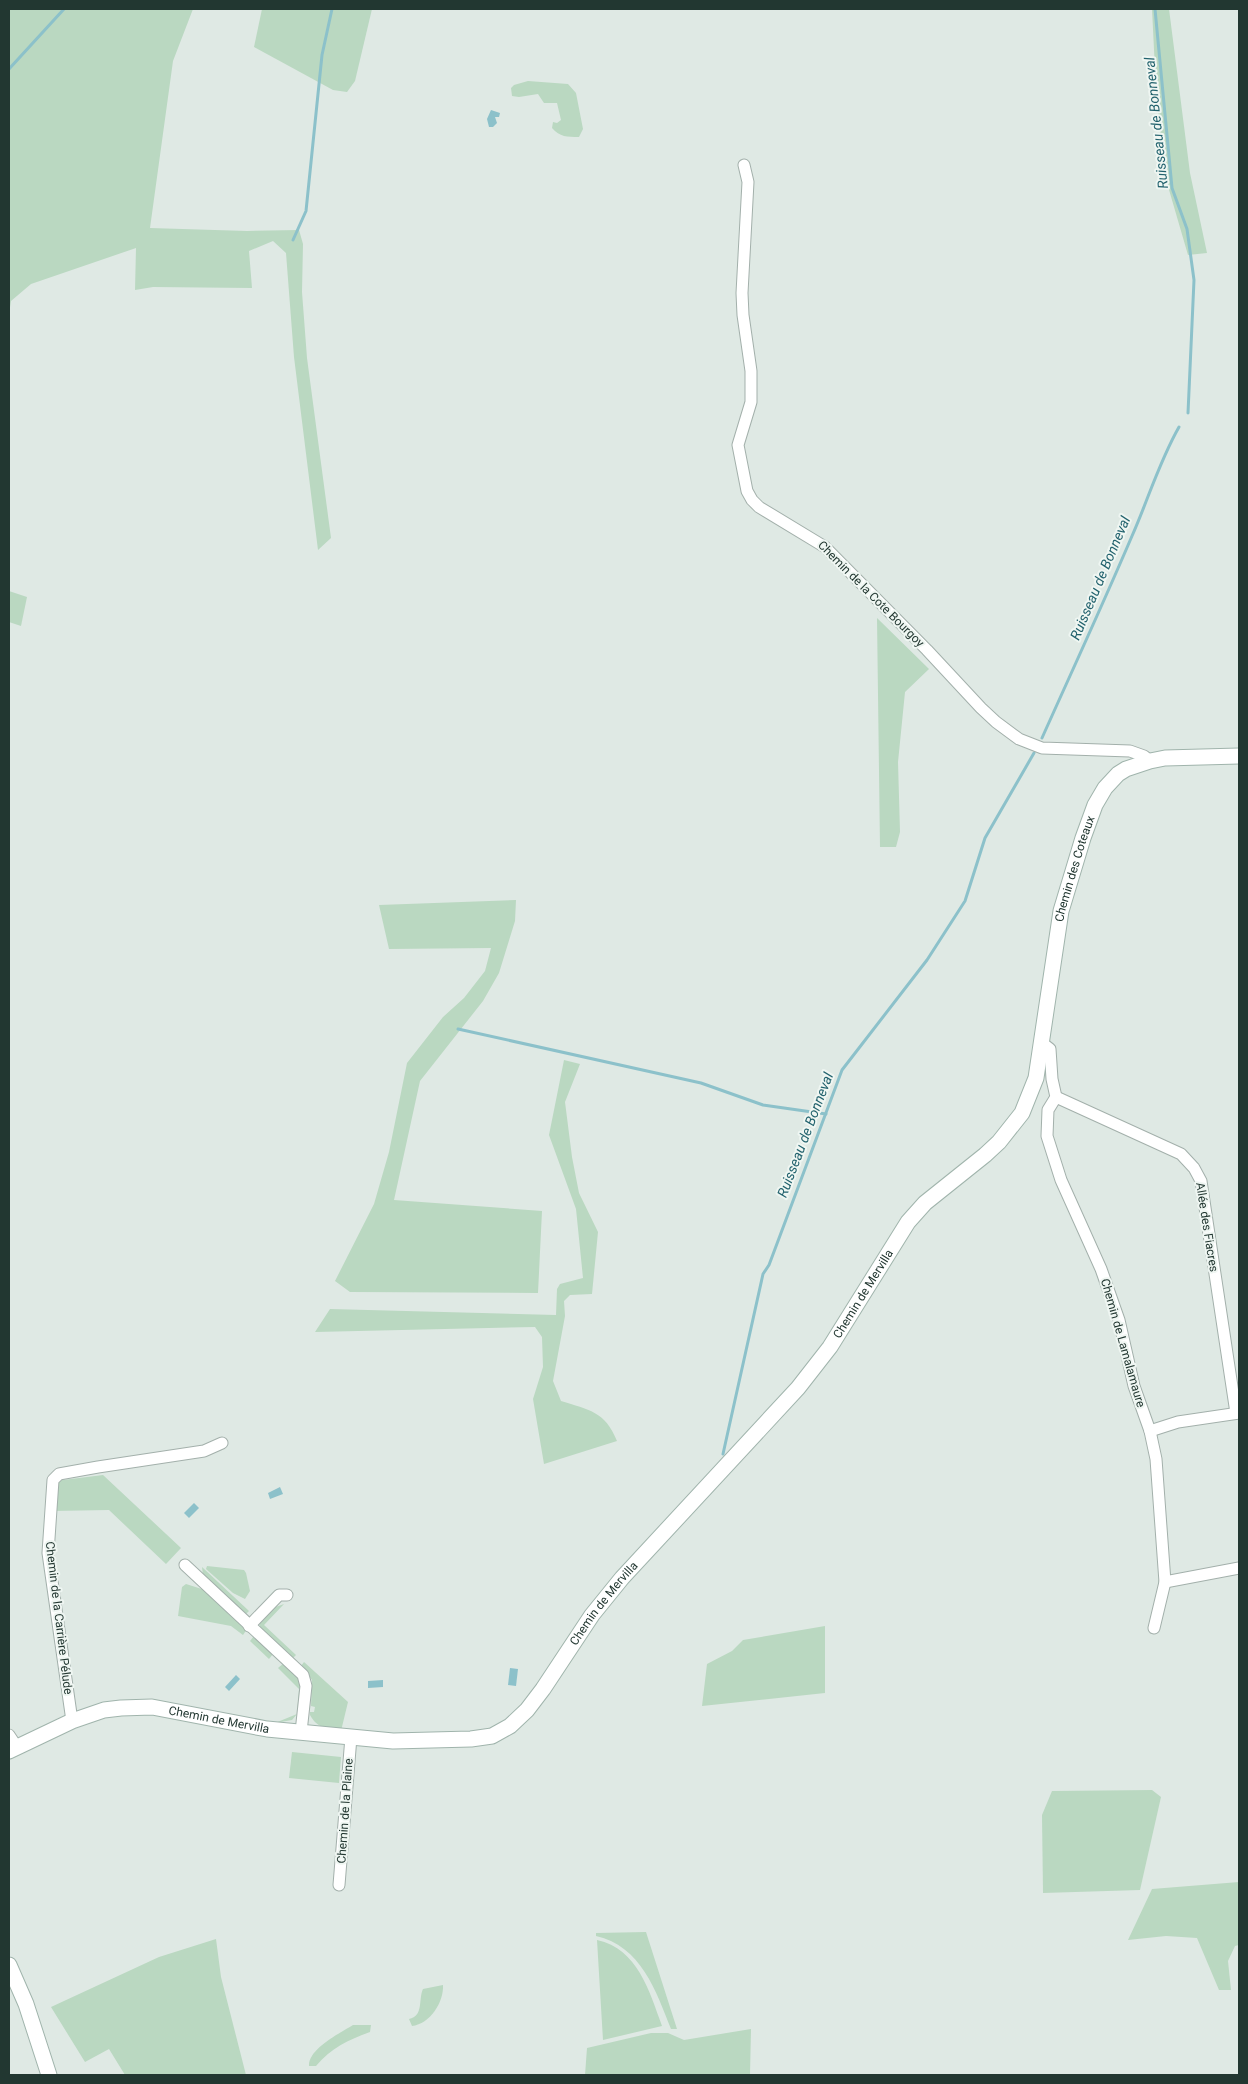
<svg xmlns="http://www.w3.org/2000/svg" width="1248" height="2084" font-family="Roboto,sans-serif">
  <rect width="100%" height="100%" fill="#dfe9e4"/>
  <g fill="#bad8c1">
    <path d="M9 9H193L173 61 150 228 247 231 299 230 303 244 302 292 307 358 331 538 318 550 294 357 286 253 273 241 249 251 252 288 153 287 135 290 136 248 31 284 11 301 9 314Z"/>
    <path d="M262 9H372L355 81 347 92 333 90 254 47Z"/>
    <path d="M1152 9H1169L1190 173 1207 253 1188 255 1165 176 1156 90Z"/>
    <path d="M528 81 568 84 576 93 583 129 579 137C567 137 560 137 552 128L553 122 557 123 561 120 557 103H544L538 94 519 97 512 96 511 88 514 85Z"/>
    <path d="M9 591 27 597 21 626 9 622Z"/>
    <path d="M877 618 929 669 905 692 898 762 900 832 896 847H880Z"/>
    <path d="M516 900 515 921 499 973 483 1001 420 1081 394 1200 542 1211 538 1293 350 1292 335 1281 374 1204 389 1152 407 1063 443 1017 464 998 485 971 491 948 389 949 379 905Z"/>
    <path d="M564 1060 580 1064 565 1102 572 1157 579 1193 598 1232 592 1294 570 1295 564 1301 565 1316 553 1381 561 1401C589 1410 605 1411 617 1441L544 1464 533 1399 543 1367 542 1337 535 1327 315 1332 330 1309 556 1315 557 1289 560 1284 583 1278 576 1209 549 1135Z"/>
    <path d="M103 1475 181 1548 166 1564 109 1510 51 1511 55 1482 61 1476 63 1480Z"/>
    <path d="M207 1566 244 1570 246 1573 250 1591 245 1599 233 1593 206 1569Z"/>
    <path d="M202 1567 249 1611 245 1615 203 1575Z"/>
    <path d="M186 1584 205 1590 247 1629 243 1635 231 1626 178 1616 182 1587Z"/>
    <path d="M284 1604 264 1625 296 1655 292 1659 260 1628 259 1621 270 1609Z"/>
    <path d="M825 1626V1693L702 1706 707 1664 732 1651 743 1640Z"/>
    <path d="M254 1636 273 1654 269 1659 250 1641Z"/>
    <path d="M304 1662 348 1702 341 1731C327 1729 317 1728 310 1715V1712H314L315 1707 311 1706 312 1680 301 1666Z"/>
    <path d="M284 1663 302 1681 297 1714 292 1720 275 1723 297 1714 299 1689 278 1668Z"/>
    <path d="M292 1752 341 1757 339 1783 289 1778Z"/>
    <path d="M1152 1790 1161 1797 1140 1890 1043 1893 1042 1815 1052 1791Z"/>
    <path d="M1239 1882V1945L1235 1946 1228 1961 1231 1990H1219L1197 1938 1166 1936 1128 1940 1152 1889Z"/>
    <path d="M646 1932 677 2029H671C656 1991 641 1946 596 1936V1933Z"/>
    <path d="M216 1939 221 1977 246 2075H125L109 2049 85 2062 51 2007 159 1957Z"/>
    <path d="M597 1940C638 1949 649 1991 662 2026L603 2040Z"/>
    <path d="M443 1985C444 2002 430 2024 412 2026L409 2019C424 2016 418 2000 423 1989Z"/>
    <path d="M353 2025H371L370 2032C348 2040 331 2048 316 2066H309C308 2049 340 2033 353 2025Z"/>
    <path d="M751 2029 750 2075H585L587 2048 651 2033H668L684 2040Z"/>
  </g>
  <g fill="#8cc1ca">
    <path d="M491 110 500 113 499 117H495L497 123 493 127H489L487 119Z"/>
    <path d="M280 1487 283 1494 270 1499 268 1493Z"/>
    <path d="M194 1503 199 1508 189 1518 184 1513Z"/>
    <path d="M510 1668 518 1669 516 1686 508 1685Z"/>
    <path d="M236 1675 240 1679 229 1691 225 1687Z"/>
    <path d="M383 1680V1687L368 1688V1681Z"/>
  </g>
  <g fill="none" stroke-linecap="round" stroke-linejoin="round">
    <g stroke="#8cc1ca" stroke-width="3">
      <path d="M1155 9 1172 188 1187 229 1194 280 1188 413"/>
      <path d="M9 69 64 9"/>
      <path d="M293 240 306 211 322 55 332 9"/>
      <path d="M1042 738C1072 671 1103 604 1132 536 1148 500 1159 462 1179 427"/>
      <path d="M458 1029 701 1083 763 1105 826 1114"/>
      <path d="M723 1454 763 1274 769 1265 842 1070 927 960 965 901 985 838 1034 753"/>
    </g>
    <defs>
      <g id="street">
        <path d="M744 165 748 182 742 293 743 315 751 371V402L738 445 747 491 752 500 759 507 825 547 927 650 981 708 996 722 1019 739 1042 748 1130 751 1144 756 1150 761"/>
        <path d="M1041 1042 1050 1049 1052 1079 1056 1097 1048 1110 1047 1136 1061 1180 1101 1269 1119 1320 1134 1386 1150 1431 1156 1459 1165 1582 1154 1628"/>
        <path d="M1056 1097 1181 1154 1194 1168 1201 1181 1236 1413"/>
        <path d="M1150 1431 1178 1422 1239 1413"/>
        <path d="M185 1565 303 1675 306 1686 301 1732"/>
        <path d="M1165 1582 1239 1568"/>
        <path d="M249 1626 279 1595H287"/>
        <path d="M72 1721 48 1553 53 1480 59 1474 98 1467 204 1451 222 1443"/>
        <path d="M9 1735 17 1747"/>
        <path d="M339 1885 351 1737"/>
      </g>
      <g id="secondary">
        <path id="s1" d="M9 1751 72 1721 104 1710 121 1708 152 1707 267 1729 393 1741 471 1739 492 1736 510 1726 527 1710 543 1689 592 1615 622 1578 798 1388 830 1347 908 1222 925 1203 985 1155 999 1142 1022 1113 1036 1078 1061 911 1083 838 1095 805 1105 788 1118 774 1126 769 1150 761 1165 758 1239 756"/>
        <path d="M9 1965 26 2004 49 2075"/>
      </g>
    </defs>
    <use href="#street" stroke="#a3b0ab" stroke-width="13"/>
    <use href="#secondary" stroke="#a0b4ac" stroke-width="17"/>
    <use href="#street" stroke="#fff" stroke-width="11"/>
    <use href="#secondary" stroke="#fff" stroke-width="15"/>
  </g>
  <g text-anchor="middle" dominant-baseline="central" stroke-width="4" stroke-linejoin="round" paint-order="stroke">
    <g font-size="12" fill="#223731" stroke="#eff6f2">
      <text transform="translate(871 594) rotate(45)">Chemin de la Cote Bourgoy</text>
      <text stroke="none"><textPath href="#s1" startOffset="1569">Chemin des Coteaux</textPath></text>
      <text transform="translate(1207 1227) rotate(81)">Allée des Fiacres</text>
      <text stroke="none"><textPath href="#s1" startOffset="1075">Chemin de Mervilla</textPath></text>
      <text transform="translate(1123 1343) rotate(74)">Chemin de Lamalamaure</text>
      <text stroke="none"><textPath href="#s1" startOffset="670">Chemin de Mervilla</textPath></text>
      <text transform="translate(59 1618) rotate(83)">Chemin de la Carrière Pélude</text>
      <text stroke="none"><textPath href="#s1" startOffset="220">Chemin de Mervilla</textPath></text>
      <text transform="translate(345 1811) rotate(-86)">Chemin de la Plaine</text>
    </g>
    <g font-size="14" font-style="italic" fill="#22626d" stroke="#eff6f2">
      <text transform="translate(1156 123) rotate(-96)">Ruisseau de Bonneval</text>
      <text transform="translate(1100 578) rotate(-67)">Ruisseau de Bonneval</text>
      <text transform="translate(805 1135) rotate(-69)">Ruisseau de Bonneval</text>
    </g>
  </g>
  <rect width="1248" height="2084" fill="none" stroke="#223731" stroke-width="20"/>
</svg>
